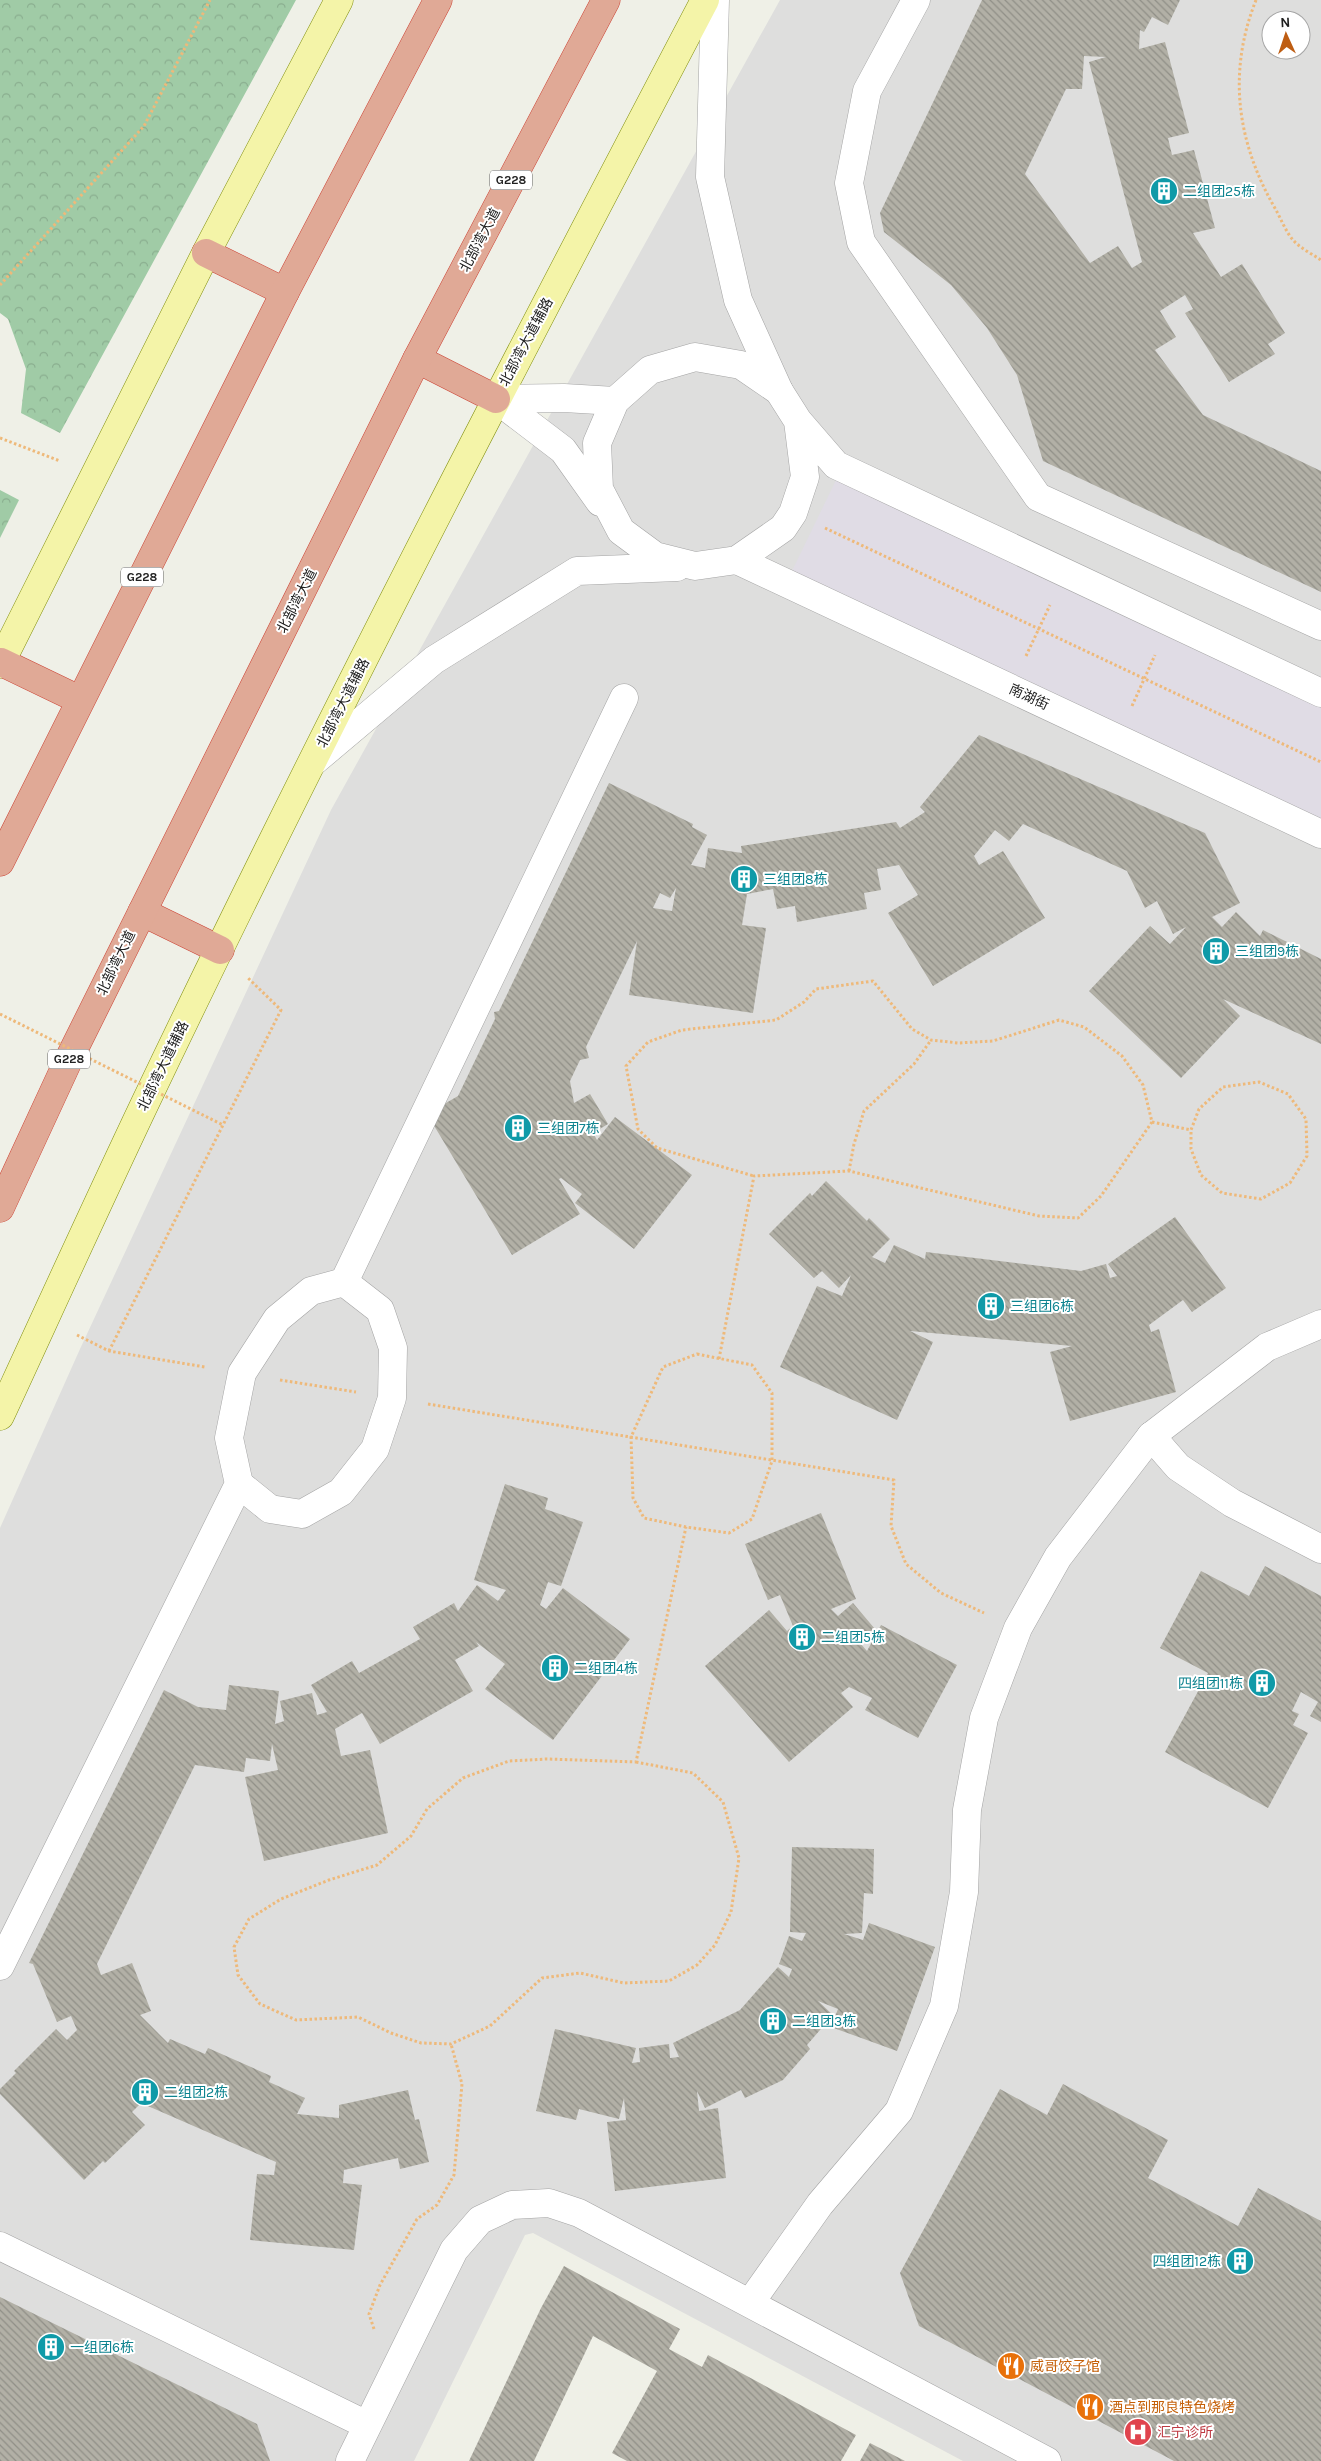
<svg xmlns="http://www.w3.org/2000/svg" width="1321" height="2461" font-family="Karla,'Noto Sans SC',sans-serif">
  <defs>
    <pattern id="forest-crowns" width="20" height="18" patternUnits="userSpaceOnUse" patternTransform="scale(1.25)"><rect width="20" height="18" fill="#a0cba6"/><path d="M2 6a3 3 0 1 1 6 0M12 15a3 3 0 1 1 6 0" fill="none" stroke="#8aae8f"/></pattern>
    <pattern id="building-back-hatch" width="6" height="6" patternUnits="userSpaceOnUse" patternTransform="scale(1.25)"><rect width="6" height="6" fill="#b2b0a6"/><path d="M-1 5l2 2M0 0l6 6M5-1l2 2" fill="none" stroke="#908f87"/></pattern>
  </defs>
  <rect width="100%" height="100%" fill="#eff0e7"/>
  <path fill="#dededd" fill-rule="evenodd" d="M780 0H1321V2461H963L533 2233 525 2235 414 2461H0V1528L80 1349 331 810ZM1271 20H1301V50H1271Z"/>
  <g fill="url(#forest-crowns)">
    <path d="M0 0H296L60 433 21 413 26 369 8 319 0 313Z"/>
    <path d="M0 490 19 500 0 538Z"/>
  </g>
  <path fill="#e0dce5" d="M838 476 1321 703V819L792 571Z"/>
  <g fill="url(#building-back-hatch)" fill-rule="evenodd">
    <path d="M982 0H1180L1168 25 1152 17 1144 32 1140 30 1139 49 1165 42 1189 133 1168 138 1172 155 1194 150 1215 228 1193 233 1221 277 1242 264 1285 333 1268 344 1275 354 1229 382 1185 313 1193 309 1185 295 1160 311 1176 337 1155 350 1203 415 1321 471V592L1043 461 1017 375 987 328 951 285 884 232 880 213ZM1084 56 1106 57 1089 62 1142 262 1132 268 1118 246 1090 263 1025 174 1066 89H1082Z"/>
    <path d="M979 735 1205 833 1240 903 1212 917 1222 927 1236 912 1260 936 1263 930 1321 959V1044L1223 999 1240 1016 1181 1078 1089 991 1150 926 1170 944 1186 927 1173 934 1157 901 1145 908 1127 871 1023 824 1009 841 995 830 974 856 979 865 1003 851 1045 918 933 986 888 913 918 895 899 865 877 869 881 890 864 893 867 909 797 922 795 906 777 909 773 889 747 894 742 925 766 928 753 1013 629 995 637 941 586 1047 589 1058 580 1060 570 1081 574 1103 590 1094 608 1124 593 1133 597 1140 615 1117 692 1175 634 1249 575 1203 582 1194 561 1178 559 1179 580 1214 512 1255 427 1114 458 1096 495 1019 494 1012 499 1011 609 783 693 824 692 827 707 835 691 865 705 868 708 848 742 853 741 846 896 822 900 828 925 812 920 807ZM676 888 672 911 653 908 660 893 670 898Z"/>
    <path d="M826 1181 867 1221 869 1218 890 1239 872 1257 885 1263 894 1245 925 1259 926 1252 1081 1271 1106 1264 1110 1278 1117 1276 1108 1264 1175 1217 1226 1288 1192 1312 1183 1300 1149 1325 1151 1332 1159 1329 1176 1392 1070 1421 1050 1352 1072 1346 910 1331 933 1342 897 1420 780 1367 817 1286 842 1296 851 1275 839 1288 822 1271 814 1278 769 1234 810 1193 812 1196Z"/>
    <path d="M505 1484 548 1498 545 1509 583 1522 561 1586 548 1582 540 1605 546 1609 563 1588 630 1639 553 1740 485 1689 505 1664 476 1642 479 1646 455 1660 473 1691 380 1744 362 1713 335 1729 341 1756 370 1750 388 1833 264 1861 245 1777 278 1770 272 1744 270 1761 246 1758 244 1772 195 1765 97 1964 101 1975 132 1963 151 2011 140 2015 168 2043 170 2039 205 2054 208 2048 271 2076 269 2082 305 2098 297 2114 339 2118V2105L408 2090 415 2120 419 2119 429 2162 400 2169 398 2158 344 2170 343 2183 362 2185 354 2250 250 2240 257 2174 274 2175 276 2162 141 2103 132 2112 145 2125 105 2163 103 2161 84 2180 0 2094V2089L16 2073 14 2071 56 2029 67 2040 77 2030 71 2016 57 2022 33 1964 29 1963 164 1690 198 1707 226 1710 229 1685 279 1691 275 1724 284 1721 280 1701 312 1693 317 1715 327 1712 311 1685 352 1661 359 1673 420 1639 413 1627 454 1603 458 1611 477 1585 498 1601 506 1590 474 1580Z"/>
    <path d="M821 1513 856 1599 831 1609 838 1616 853 1603 875 1629 860 1643 867 1651 881 1625 957 1665 918 1738 865 1710 872 1698 849 1687 841 1693 853 1707 789 1762 705 1666 769 1610 787 1631 793 1626 780 1595 768 1600 745 1544Z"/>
    <path d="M1265 1566 1321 1596V1722L1310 1716 1318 1702 1301 1692 1292 1711 1299 1714 1293 1725 1308 1733 1268 1808 1165 1752 1208 1673 1160 1648 1201 1571 1249 1596Z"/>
    <path d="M792 1847 874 1849 873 1894 864 1893 862 1933 844 1934 863 1940 869 1923 935 1947 897 2051 831 2027 838 2009 818 2001 833 2015 807 2045 810 2049 783 2080 745 2098 741 2090 705 2108 697 2091 699 2111 718 2108 726 2178 615 2191 607 2122 626 2120 624 2098 619 2119 579 2109 576 2120 536 2111 555 2029 636 2048 632 2063 640 2062 639 2048 669 2044 670 2058 679 2057 673 2043 740 2010 778 1967 789 1977 792 1969 779 1964 789 1936 802 1941 806 1933 790 1932Z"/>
    <path d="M1063 2084 1168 2140 1148 2178 1238 2226 1258 2188 1321 2221V2461H1174L919 2326 900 2273 1000 2089 1047 2115Z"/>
    <path d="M564 2266 680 2329 669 2349 702 2367 708 2355 856 2435 841 2461H627L612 2453 657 2371 593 2336 534 2461H469L541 2308Z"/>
    <path d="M0 2297 257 2424 270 2461H0Z"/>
    <path d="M870 2443 905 2461H860Z"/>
  </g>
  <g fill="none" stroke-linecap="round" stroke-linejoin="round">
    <defs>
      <g id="minor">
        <path d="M715 0 710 177 738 300 779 391"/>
        <path d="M916 0 867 91 849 183 861 242 1038 497 1321 626"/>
        <path d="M496 399 563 450 600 502"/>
        <path d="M496 399 564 398 615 401"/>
        <path d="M798 421 805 477 793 513 783 528 737 560 695 566 655 556 621 531 599 489 597 443 615 401 650 370 695 357 741 365 779 391 798 421 836 465 1321 693"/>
        <path d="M737 560 1321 834"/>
        <path d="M313 762 434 660 577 571 677 567"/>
        <path d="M1151 1436 1267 1347 1321 1324"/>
        <path d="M239 1484 270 1509 302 1514 341 1492 375 1449 392 1398 393 1348 380 1310 344 1282 624 698"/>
        <path d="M0 1966 239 1484 229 1438 242 1373 277 1319 311 1291 344 1282"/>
        <path d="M0 2246 367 2425"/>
        <path d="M750 2303 820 2204 899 2111 944 2006 964 1892 967 1810 984 1718 1018 1628 1058 1557 1151 1436 1178 1467 1232 1503 1321 1549"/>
        <path d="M350 2461 454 2250 480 2220 512 2205 549 2203 579 2213 1047 2461"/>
      </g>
      <g id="major">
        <path d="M0 664 206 253 339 0"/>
        <path d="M0 1416C49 1310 97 1204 147 1099 324 728 514 364 705 0"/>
      </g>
      <g id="highway">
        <path d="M206 253 285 292"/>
        <path d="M417 359 496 399"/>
        <path d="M1 662 80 700"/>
        <path d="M0 862 285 292 438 0"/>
        <path d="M142 912 220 950"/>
        <path d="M0 1208 68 1061 417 359 606 0"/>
      </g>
    </defs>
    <use href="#minor" stroke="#a4a4a4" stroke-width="29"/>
    <use href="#major" stroke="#818f0d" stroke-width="29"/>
    <use href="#highway" stroke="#cc4436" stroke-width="29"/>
    <g stroke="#eeb97a" stroke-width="3" stroke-dasharray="2.5 2.5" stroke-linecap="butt">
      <path d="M1256 0C1227 73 1237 143 1276 210 1281 219 1286 232 1293 240 1300 248 1312 254 1321 260"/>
      <path d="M0 285 144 126 210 0"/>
      <path d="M0 438 60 461"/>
      <path d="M825 528 1321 762"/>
      <path d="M1026 656 1050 605"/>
      <path d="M1132 706 1155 655"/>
      <path d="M1152 1122 1191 1130 1199 1109 1223 1087 1259 1082 1288 1094 1306 1119 1307 1156 1290 1183 1261 1199 1222 1193 1201 1175 1191 1149V1130"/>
      <path d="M849 1171 854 1144 864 1111 914 1064 931 1040"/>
      <path d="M77 1335 109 1351 205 1367"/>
      <path d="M109 1351 281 1010 247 977"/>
      <path d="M697 1354 752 1365 772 1393V1461L752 1519 729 1533 686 1527 644 1518 633 1498 631 1437 663 1367Z"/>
      <path d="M719 1359 754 1176 849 1171 1039 1216 1078 1218 1101 1196 1152 1122 1143 1085 1122 1056 1084 1027 1059 1020 993 1041 958 1043 931 1040 912 1029 873 981 816 989 804 1002 776 1020 682 1030 648 1042 626 1066 638 1129 657 1148 754 1176"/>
      <path d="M280 1380 356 1392"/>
      <path d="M428 1404 894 1480 891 1526 906 1564 941 1593 984 1613"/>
      <path d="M636 1762 693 1773 723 1802 739 1858 731 1912 715 1945 697 1965 669 1981 624 1983 580 1973 542 1978 490 2026 451 2044 421 2043 391 2033 358 2017 296 2020 260 2004 238 1975 234 1947 249 1919 281 1899 329 1880 377 1865 411 1836 427 1809 463 1778 509 1761 547 1759 636 1762 686 1527"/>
      <path d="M374 2329 369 2314 380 2285 417 2219 437 2205 454 2175 462 2084 451 2044"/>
    </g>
    <use href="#minor" stroke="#fff" stroke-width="28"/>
    <use href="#major" stroke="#f4f4a8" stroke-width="28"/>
    <use href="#highway" stroke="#e0a996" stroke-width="28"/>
    <path stroke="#eeb97a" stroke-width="3" stroke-dasharray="2.5 2.5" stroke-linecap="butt" d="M0 1014 223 1125"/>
  </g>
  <defs>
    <symbol id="building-disc" viewBox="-11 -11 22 22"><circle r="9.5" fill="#0f9aa8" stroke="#fff"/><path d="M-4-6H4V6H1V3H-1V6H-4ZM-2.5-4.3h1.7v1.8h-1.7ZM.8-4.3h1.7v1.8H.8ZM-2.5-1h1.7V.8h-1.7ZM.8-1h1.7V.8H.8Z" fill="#fff"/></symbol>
    <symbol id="restaurant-disc" viewBox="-11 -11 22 22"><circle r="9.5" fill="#e8710a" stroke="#fff"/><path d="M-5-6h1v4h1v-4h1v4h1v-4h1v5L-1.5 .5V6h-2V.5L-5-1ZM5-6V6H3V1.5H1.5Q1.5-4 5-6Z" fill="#fff"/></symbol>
    <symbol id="hospital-disc" viewBox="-11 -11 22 22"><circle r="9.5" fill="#e0444e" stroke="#fff"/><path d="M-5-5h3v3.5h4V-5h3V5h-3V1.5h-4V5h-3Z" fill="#fff"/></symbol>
  </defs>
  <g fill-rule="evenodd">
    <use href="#building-disc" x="1148" y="175" width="32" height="32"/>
    <use href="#building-disc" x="728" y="863" width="32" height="32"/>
    <use href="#building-disc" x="1200" y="935" width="32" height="32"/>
    <use href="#building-disc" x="502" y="1112" width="32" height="32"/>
    <use href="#building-disc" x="975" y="1290" width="32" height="32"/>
    <use href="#building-disc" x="786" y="1621" width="32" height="32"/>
    <use href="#building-disc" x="539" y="1652" width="32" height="32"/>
    <use href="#building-disc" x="1246" y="1667" width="32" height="32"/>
    <use href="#building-disc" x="757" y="2005" width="32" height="32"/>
    <use href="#building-disc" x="129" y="2076" width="32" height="32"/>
    <use href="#building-disc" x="1224" y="2245" width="32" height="32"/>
    <use href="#building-disc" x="35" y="2331" width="32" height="32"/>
    <use href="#restaurant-disc" x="995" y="2350" width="32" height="32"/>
    <use href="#restaurant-disc" x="1074" y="2391" width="32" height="32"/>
    <use href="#hospital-disc" x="1122" y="2416" width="32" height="32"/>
  </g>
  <g text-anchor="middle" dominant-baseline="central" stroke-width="4" stroke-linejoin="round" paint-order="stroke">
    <g fill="#fff" stroke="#636363" stroke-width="1">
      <rect x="490" y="170.5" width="42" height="19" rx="4"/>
      <rect x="121" y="567.5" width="42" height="19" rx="4"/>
      <rect x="48" y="1049.5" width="42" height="19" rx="4"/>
    </g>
    <g font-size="12" font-weight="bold" fill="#202020">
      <text x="511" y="180">G228</text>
      <text x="142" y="577">G228</text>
      <text x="69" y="1059">G228</text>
    </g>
    <g font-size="14" fill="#0d838f" stroke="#fff" text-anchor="start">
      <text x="1183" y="191">二组团25栋</text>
      <text x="763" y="879">三组团8栋</text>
      <text x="1235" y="951">三组团9栋</text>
      <text x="537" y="1128">三组团7栋</text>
      <text x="1010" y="1306">三组团6栋</text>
      <text x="821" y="1637">二组团5栋</text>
      <text x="574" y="1668">二组团4栋</text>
      <text x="1243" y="1683" text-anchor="end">四组团11栋</text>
      <text x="792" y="2021">二组团3栋</text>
      <text x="164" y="2092">二组团2栋</text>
      <text x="1221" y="2261" text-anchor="end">四组团12栋</text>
      <text x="70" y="2347">一组团6栋</text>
    </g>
    <g font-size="14" fill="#202020" stroke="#fff">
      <text transform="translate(480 240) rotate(-62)">北部湾大道</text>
      <text transform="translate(526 342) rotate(-62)">北部湾大道辅路</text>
      <text transform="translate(297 601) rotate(-63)">北部湾大道</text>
      <text transform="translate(1029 697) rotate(25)">南湖街</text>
      <text transform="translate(343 703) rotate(-63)">北部湾大道辅路</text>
      <text transform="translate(116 963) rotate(-64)">北部湾大道</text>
      <text transform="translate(163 1066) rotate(-64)">北部湾大道辅路</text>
    </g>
    <g font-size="14" fill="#c56008" stroke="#fff" text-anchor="start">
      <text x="1030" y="2366">威哥饺子馆</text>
      <text x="1109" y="2407">酒点到那良特色烧烤</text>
    </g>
    <g font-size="14" fill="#be3a42" stroke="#fff" text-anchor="start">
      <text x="1157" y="2432">汇宁诊所</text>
    </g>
  </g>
  <g transform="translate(1286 35) rotate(357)"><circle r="24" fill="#ffffff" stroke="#a6a6a6"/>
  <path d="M0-4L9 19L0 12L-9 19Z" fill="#be5d12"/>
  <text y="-8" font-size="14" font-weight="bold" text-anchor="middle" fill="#202020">N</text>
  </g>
</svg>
